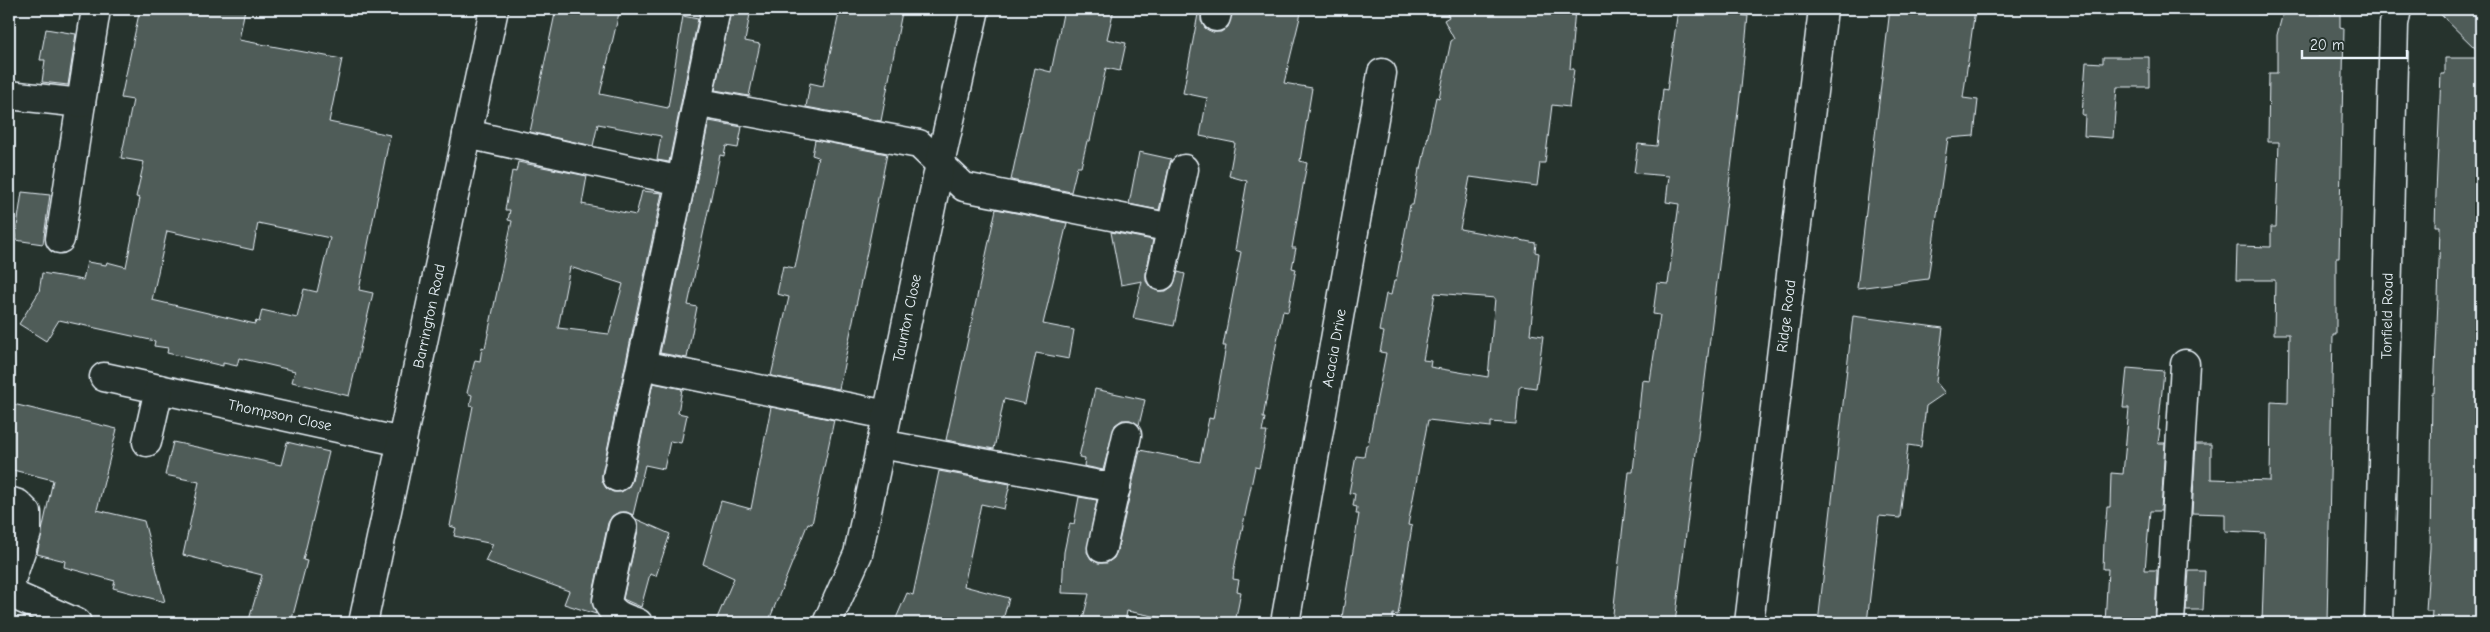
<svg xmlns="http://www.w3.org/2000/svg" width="2490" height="632" font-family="'Comic Neue',sans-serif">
  <rect width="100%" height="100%" fill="#26332d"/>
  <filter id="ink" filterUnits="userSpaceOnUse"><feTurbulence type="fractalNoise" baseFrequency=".02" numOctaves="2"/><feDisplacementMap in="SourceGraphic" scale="10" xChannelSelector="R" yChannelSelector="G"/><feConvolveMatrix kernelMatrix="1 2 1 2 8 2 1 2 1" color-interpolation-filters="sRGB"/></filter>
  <g filter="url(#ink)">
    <g fill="#505c59" stroke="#e8f1f8" fill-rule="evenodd">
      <path d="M140 9H245L239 40 342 59 329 122 390 135 359 290 373 293 349 396 292 382 295 371 239 358 237 366 223 363V366L167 353 168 348 154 346 155 341 59 320 46 341 19 324 39 292 42 273 83 280 87 262 106 265 107 262 126 267 140 198 136 197 144 162 121 158 133 100 121 98ZM258 223 330 238 317 292 304 289 297 318 262 310 259 322 256 321 255 324 152 300 167 231 253 250Z"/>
      <path d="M556 9H620L600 94 668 108 683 16 698 19 669 162 657 160 661 136 598 124 593 146 530 132Z"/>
      <path d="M840 9H885L902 12 881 121 806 107 810 83 823 86Z"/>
      <path d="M1064 9H1114L1107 39 1126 43 1120 71 1106 68 1090 141H1087L1081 167H1077L1071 192 1011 180 1035 68 1051 72Z"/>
      <path d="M1199 9H1202L1201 21 1205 28 1213 32H1221L1228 27 1233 9H1302L1284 83 1312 88 1300 161 1307 163 1292 248H1296L1292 268 1296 269 1288 312 1283 311 1272 366 1263 418H1265L1262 432H1267L1259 468 1255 467 1234 569 1233 579 1239 580 1237 591 1241 592 1235 623H1191L1127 611 1125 623H1082L1089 594 1062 593 1064 552 1070 523 1074 524 1079 497 1097 500 1087 552 1091 559 1098 563H1107L1114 558 1117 551 1140 450 1200 462 1209 418 1213 419 1226 346H1223L1241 252 1235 250 1247 181 1229 176 1235 143 1200 136 1207 98 1183 93Z"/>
      <path d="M1444 9H1575L1570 69H1574L1569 107 1552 105 1545 163H1540L1537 186 1470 177 1460 229 1536 243 1535 252 1539 253 1530 334 1543 336 1536 388 1522 386 1519 388 1516 424 1491 422V427L1428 420 1408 525 1412 526 1398 615 1393 614 1392 623H1341L1359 514H1356L1357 507 1353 506 1355 494 1349 493 1356 456 1364 457 1366 445H1368L1386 353 1380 352 1384 332 1379 331 1386 294 1391 295 1394 281H1396L1410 205H1413L1419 169H1421L1436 97 1439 98 1451 41 1454 39 1444 20 1449 17ZM1435 293 1495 298 1488 377 1430 367 1431 361 1423 360Z"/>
      <path d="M1678 9 1748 16 1741 87 1675 623H1612L1629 472H1633L1642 380 1650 381 1660 315 1653 314 1657 283 1668 284 1679 204 1666 202 1669 176 1634 173 1636 158 1638 144 1657 146 1663 89 1667 90Z"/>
      <path d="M1890 9H1975L1963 98 1978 100 1974 136 1948 138 1928 279 1857 288Z"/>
      <path d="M2284 9H2323L2321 14H2340V27L2344 28 2339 258H2336V335H2333L2327 623H2262L2265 533 2225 531V514L2192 513 2196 444H2211V479L2270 481 2271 402 2288 403 2289 334H2274L2275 280H2236L2237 246 2271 247V227H2276L2279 142H2268L2269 73H2277V35Z"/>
      <path d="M2435 9H2481V54Z"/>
      <path d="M731 10 750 14 745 41 760 44 749 96 715 90Z"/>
      <path d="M46 29 76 34 68 85 42 82 45 60H40Z"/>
      <path d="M2103 57H2149V87H2117L2113 138 2084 136 2085 115H2082L2086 62 2103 63Z"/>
      <path d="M2445 58H2481V582H2477L2476 623H2431L2432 611H2426L2430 548 2432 393H2434L2438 300 2440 226H2435L2436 193 2441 74H2445Z"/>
      <path d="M709 121 742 127 738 148 726 146 724 156 720 155 688 305 697 307 687 358 660 353Z"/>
      <path d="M815 140 887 154 839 389 771 376 789 297 777 294 783 266 795 268 818 157 812 155Z"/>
      <path d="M1139 152 1171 159 1159 210 1129 204Z"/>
      <path d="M518 162 587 176 582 204 636 215 642 191 662 193 602 474V481L606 488 613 492H621L628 488 632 481 653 383 682 389 678 413 687 415 681 443 670 441 664 469 645 465 633 515 627 512H619L612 516 608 523 592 598 596 614 564 604 569 591 485 561 493 544 454 536 456 528 450 526 473 406 470 405 472 395 467 393 475 360 480 361 482 347 485 348 512 221 508 220 510 210H505L512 171 516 172ZM570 267 623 284 609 334 558 328Z"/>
      <path d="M22 192 50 195 43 244 15 240Z"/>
      <path d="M996 209 1067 223 1043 324 1074 330 1069 359 1036 353 1025 404 1004 399 994 449 946 440Z"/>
      <path d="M1111 232 1153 240 1146 273V281L1151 288 1158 291H1166L1173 286 1178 272 1185 274 1174 326 1133 318 1142 281 1121 285Z"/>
      <path d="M1853 316 1943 328 1936 382 1945 393 1926 406 1921 447 1908 445 1900 518 1879 516 1867 623H1818Z"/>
      <path d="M2127 368 2164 371 2158 430H2160L2158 443H2165L2161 511H2150L2145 570H2157L2155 623H2105L2108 569H2103L2104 542 2107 507H2110L2111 473 2123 474 2129 408H2123Z"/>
      <path d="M1095 389 1145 400 1139 425 1130 420H1122L1115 425 1103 470 1084 466 1085 458 1079 457Z"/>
      <path d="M9 403 117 429 97 510 144 521 165 602 113 588 115 581 64 567 65 561 37 554 53 480 9 469Z"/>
      <path d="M771 407 834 420 812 524 808 523 768 623H715L734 578 703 564 721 501 751 509Z"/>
      <path d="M173 442 281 465 287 442 329 452 303 560 307 561 291 623H248L262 575 183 555 199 482 165 475Z"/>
      <path d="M939 471 1010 484 1004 509 981 504 964 586 1009 598 1002 623H894L907 593 913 595Z"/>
      <path d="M636 519 670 534 656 576 650 574 641 607 623 599 638 530Z"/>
      <path d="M2189 571H2205L2203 610H2186Z"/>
    </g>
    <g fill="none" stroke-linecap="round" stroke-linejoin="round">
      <defs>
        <g id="minor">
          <path d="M1216 17 1218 9"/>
          <path d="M9 95 81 103 60 239"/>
          <path d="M81 103 96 9"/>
          <path d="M711 105 919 144 964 187 1172 228"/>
          <path d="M467 134 681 181 716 9"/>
          <path d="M1161 276 1184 169"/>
          <path d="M656 368 887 415"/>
          <path d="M104 377 402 442"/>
          <path d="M147 442 159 389"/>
          <path d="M881 444 1116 488"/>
          <path d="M617 477 681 181"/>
          <path d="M9 501 18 504 27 513V533L9 586"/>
          <path d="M623 527 607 601C612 615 625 618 638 623"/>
          <path d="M1102 548 1127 435"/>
          <path d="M363 623 494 9"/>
          <path d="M827 623 858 554 940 164 975 9"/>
          <path d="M1285 623 1382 73"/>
          <path d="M1749 623 1823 9"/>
          <path d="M2170 623 2185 364"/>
          <path d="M2379 623 2394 24 2397 9"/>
        </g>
        <path id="major" d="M9 593 77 623"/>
      </defs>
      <use href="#minor" stroke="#e8f1f8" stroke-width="31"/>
      <use href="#major" stroke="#e8f1f8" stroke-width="31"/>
      <use href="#minor" stroke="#26332d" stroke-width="28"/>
      <use href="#major" stroke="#26332d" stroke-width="28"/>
    </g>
  </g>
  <g text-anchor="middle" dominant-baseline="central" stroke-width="4.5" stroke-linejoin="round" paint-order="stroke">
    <g font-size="15" fill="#e8f1f8" stroke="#26332d">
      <text transform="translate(429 316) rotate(-78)">Barrington Road</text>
      <text transform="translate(1786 316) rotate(-83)">Ridge Road</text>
      <text transform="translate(2387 316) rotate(-89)">Tonfield Road</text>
      <text transform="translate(907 318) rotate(-78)">Taunton Close</text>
      <text transform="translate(1334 348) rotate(-80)">Acacia Drive</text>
      <text transform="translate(280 415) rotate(12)">Thompson Close</text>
    </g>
  </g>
  <rect width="2490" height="632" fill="none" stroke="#26332d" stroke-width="30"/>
  <rect x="15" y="15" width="2460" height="602" fill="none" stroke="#e8f1f8" stroke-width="2" filter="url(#ink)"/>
  <path d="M2302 50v8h105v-8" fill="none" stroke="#e8f1f8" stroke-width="2.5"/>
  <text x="2310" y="50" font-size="15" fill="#e8f1f8" stroke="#26332d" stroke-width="4" paint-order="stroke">20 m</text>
</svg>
